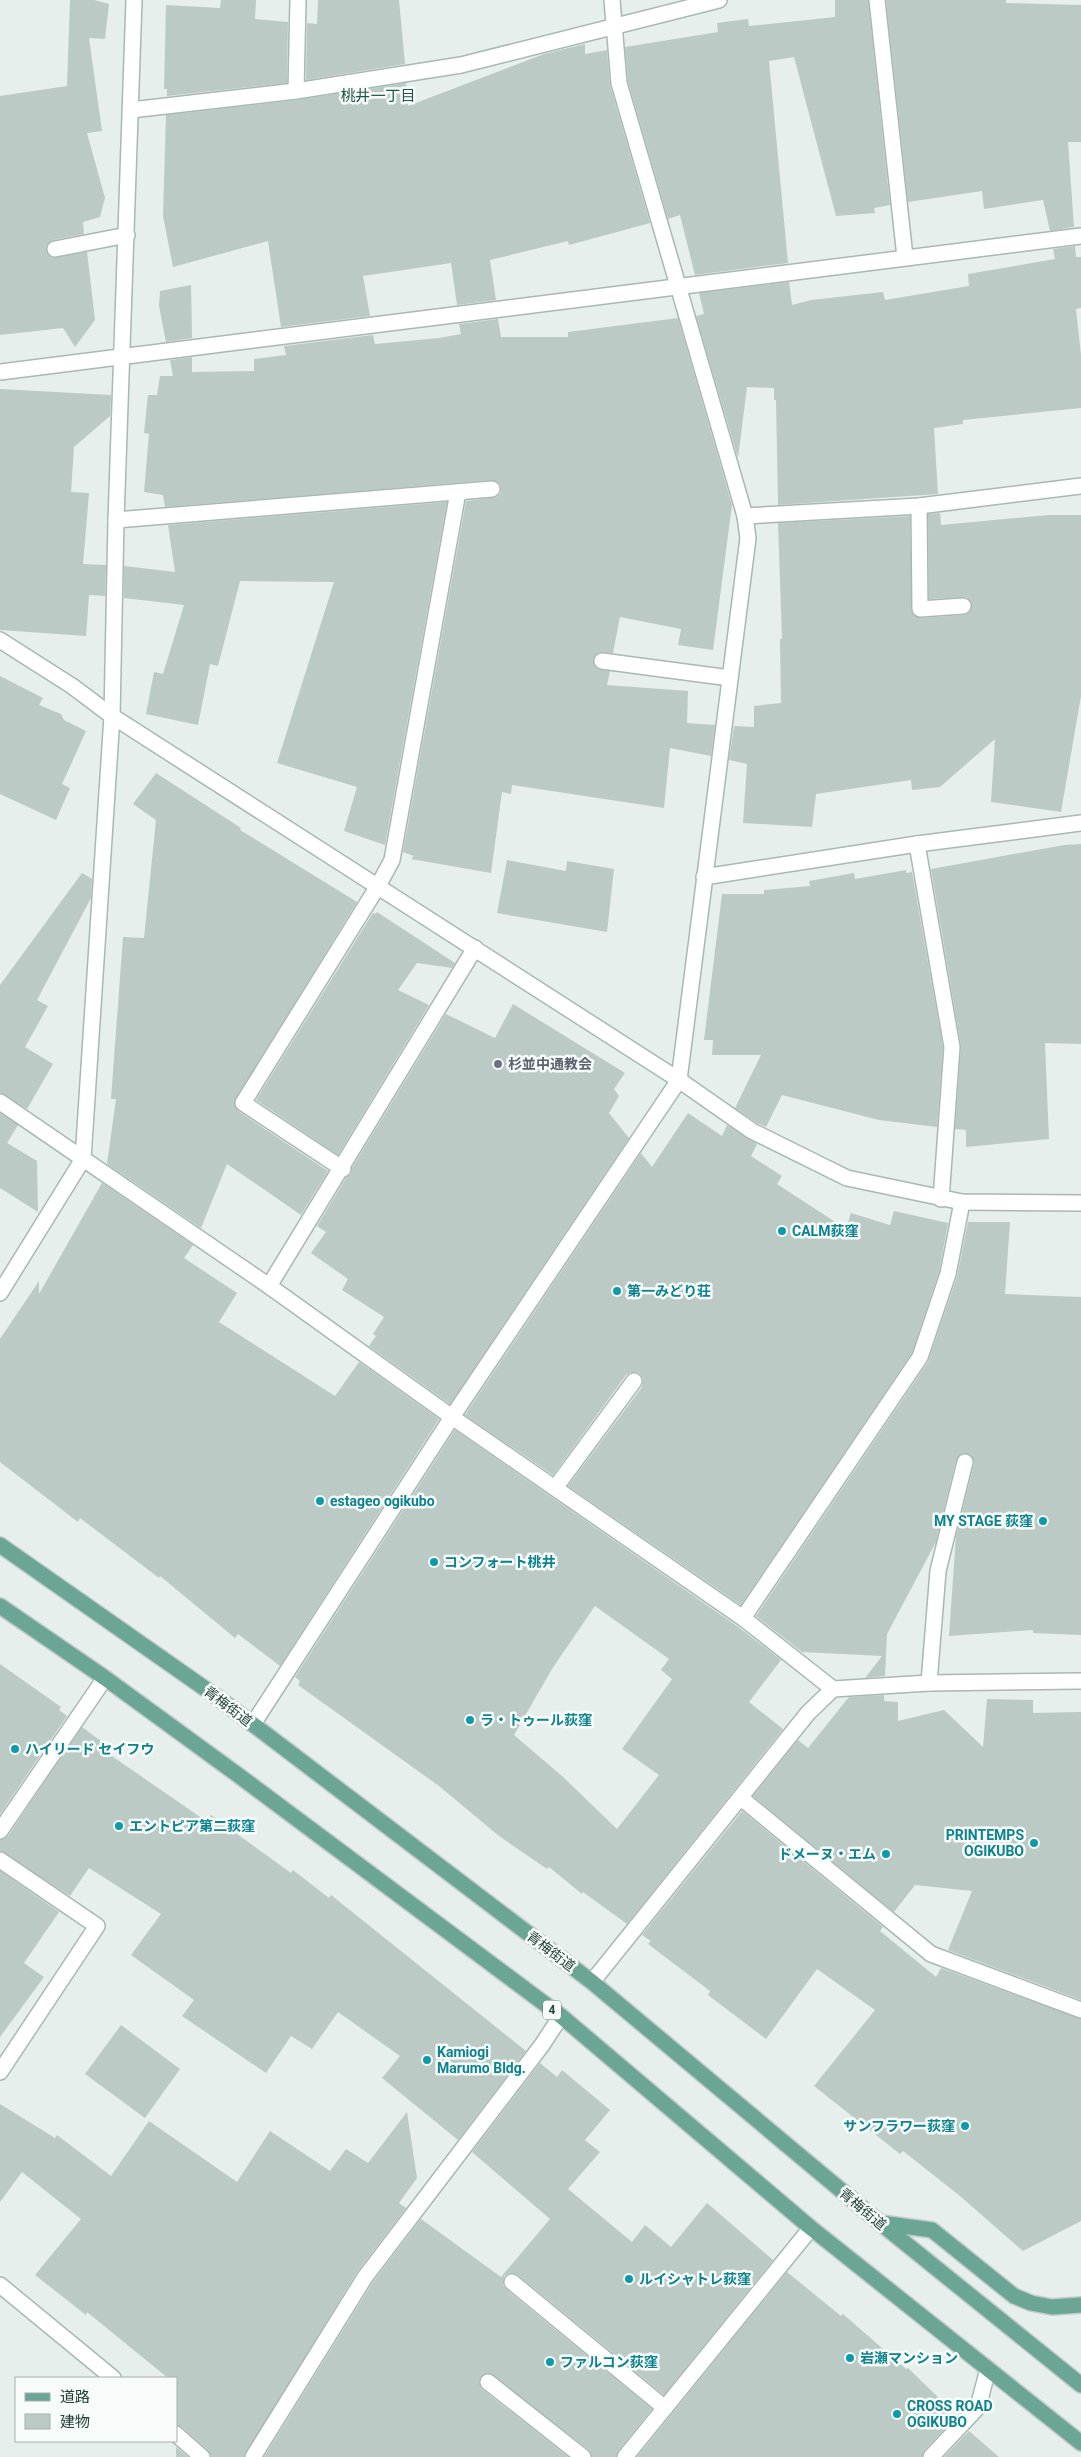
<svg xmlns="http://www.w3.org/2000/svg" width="1081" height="2457" font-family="Roboto,'Noto Sans JP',sans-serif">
  <rect width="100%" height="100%" fill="#e6efeb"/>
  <g fill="#bbcac4" fill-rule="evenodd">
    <path d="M70 0H94L109 4 105 39 89 38 102 131 87 133 105 198 100 217 83 222 84 234 53 240 46 246 48 255 52 258 87 252 95 320 75 347 63 328 0 335V96L67 86Z"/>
    <path d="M221 0H256L255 19 288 22 287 83 167 96V89H164L166 5 220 8Z"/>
    <path d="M318 0H399L405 64 306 80 307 23 317 24Z"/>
    <path d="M835 0H868L890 205 874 208 875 213 836 216 794 57 769 61 788 263 695 275 680 215 668 219 628 81 625 47 718 32 717 23 748 19 749 26 835 17Z"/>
    <path d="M886 0H1006V3L1081 5V142H1068L1074 227 1050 231 1043 200 984 209 982 191 908 202Z"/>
    <path d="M585 44V54L607 50 610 85 650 223 569 245 568 241 490 260 496 300 457 305 451 263 363 276 370 316 281 327 268 241 173 267 163 216 166 115 297 100 406 83 408 106 544 54Z"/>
    <path d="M1075 246 1076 257H1081V308L1076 309 1081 355V408L963 420V424L934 428 938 494 778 505 776 400H774V388L747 387 738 458 696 316 704 314 699 293 789 282 792 305 811 300 883 292 885 300 969 286 968 274 1055 259 1053 249Z"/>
    <path d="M191 285 192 338 166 342 159 306 160 291Z"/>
    <path d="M678 318 732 505 713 650 678 645 681 629 620 617 613 653 599 652 593 660 597 669 610 671 607 685 688 691 687 723 715 725 711 756 670 748 664 808 512 785 511 794 502 792 491 873 411 859 414 856 403 852 466 501 497 497 501 493 500 484 491 480 165 507 163 495 144 492 149 434 144 433 148 395H157L160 376H173L170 360 192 357V372L254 371V359L286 355 284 346 373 335 375 344 439 338 461 334 459 324 498 319 501 337H568V332Z"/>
    <path d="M0 389 111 395 110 416 74 447 71 492 89 493 83 564 106 565 105 596 89 595 86 636 0 630Z"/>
    <path d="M447 502 385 845 344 831 357 787 277 763 334 582 240 581 218 666 210 664 198 725 146 714 154 672 163 674 184 605 124 598V566L175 572 168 525Z"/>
    <path d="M940 513 941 525 1049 515H1081V696L1061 812 991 802 995 739 940 787 912 790 911 780 816 794 812 827 743 823 747 764 729 760 734 726 754 727V706L781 703 780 639H782L778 523 910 516 912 613 921 618 964 615 969 613 972 606 967 597 929 599 928 514Z"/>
    <path d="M0 676 43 698 39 705 61 714 64 720 86 731 62 784 70 788 56 820 0 794Z"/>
    <path d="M156 773 241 828 240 830 357 902 234 1102 238 1111 328 1171 301 1215 227 1164 201 1228 107 1164 116 1099H111L123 937 144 938 156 820 133 804Z"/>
    <path d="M1081 844V1044L1045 1043 1049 1139 966 1147V1130L955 1129 961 1046 931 869 1064 845Z"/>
    <path d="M507 860 566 871 567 861 614 869 607 932 497 913Z"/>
    <path d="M906 870V873L912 872 943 1047 937 1127 879 1120 782 1095 766 1127 757 1123 735 1108 761 1055H712L713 1040H704L722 894H764V890L810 886 809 881 854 873 855 879Z"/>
    <path d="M82 873 92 879 91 898 37 1000 48 1006 25 1047 53 1064 27 1109 0 1093V985Z"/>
    <path d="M377 912 455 963 452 968 417 963 398 990 429 1005 338 1155 256 1100 373 913 375 914Z"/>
    <path d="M513 1004 625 1073 614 1089 619 1096 609 1113 629 1138 450 1404 369 1346 376 1336 373 1334 384 1317 342 1290 348 1279 311 1253 326 1232 317 1226 346 1178 351 1174 352 1168 446 1014 495 1038Z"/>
    <path d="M0 1113 18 1125 7 1143 37 1161 38 1212 0 1188Z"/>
    <path d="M688 1113 722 1136 727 1125 757 1144 751 1156 782 1176 777 1184 846 1229 851 1213 890 1225 894 1211 948 1223 939 1272 912 1353 741 1605 568 1486 642 1387 643 1378 639 1373 631 1372 626 1375 553 1475 465 1415 641 1153 652 1167Z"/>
    <path d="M102 1183 193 1245 184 1258 237 1293 219 1322 335 1396 359 1362 439 1419 280 1666 238 1634 235 1638 160 1576 159 1578 80 1518 78 1522 0 1462V1339L39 1281V1294Z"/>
    <path d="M968 1222H1010L1005 1294 1081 1297V1635L1033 1633V1630L949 1636 956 1536 974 1464 971 1455 963 1453 956 1460 936 1542 887 1634 885 1676 865 1678 882 1656 802 1652 756 1616 928 1362 957 1277Z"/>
    <path d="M455 1430 737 1626 781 1660 749 1702 783 1729 627 1924 583 1892 582 1894 549 1867 547 1869 499 1836 439 1786 298 1685 300 1681 295 1677ZM595 1606 669 1659 661 1670 672 1679 622 1749 659 1775 617 1829 562 1776 514 1735 552 1669Z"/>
    <path d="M0 1664 61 1707 59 1710 67 1716 0 1814Z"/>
    <path d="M884 1695V1701L898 1702V1721L944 1710 983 1747 987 1699 1033 1700V1713L1081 1712V2000L948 1950 972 1891 915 1885 894 1912 753 1796 798 1740 808 1748 849 1697Z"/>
    <path d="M82 1727 109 1747 106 1752 206 1821 211 1815 291 1873 293 1870 329 1898 331 1895 526 2051 458 2140 382 2078 400 2056 338 2012 312 2049 291 2036 266 2073 182 2016 194 2000 131 1955 161 1914 89 1868 70 1896 0 1851V1840L8 1836Z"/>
    <path d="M742 1811 883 1927 880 1931 936 1977 941 1968 1081 2019V2221L1023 2251 960 2196 903 2151 900 2154 814 2086 875 2010 817 1969 766 2039 708 1995 710 1991 648 1944 651 1941 642 1935Z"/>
    <path d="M0 1871 59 1912 24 1963 44 1977 0 2037Z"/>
    <path d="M121 2025 180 2069 145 2118 85 2074Z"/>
    <path d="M540 2063 557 2077 562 2070 610 2110 585 2140 600 2152 568 2189 632 2242 645 2225 671 2247 707 2203 773 2260 664 2395 518 2275 509 2273 504 2276 503 2285 506 2289 652 2409 618 2451 616 2457H592L589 2450 489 2373 484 2374 479 2380 482 2389 568 2457H264L373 2282 421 2219 501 2277 550 2219 472 2152Z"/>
    <path d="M0 2104 55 2138 57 2135 111 2176 149 2121 237 2182 270 2131 330 2171 346 2149 368 2163 407 2112 417 2178 399 2203 406 2208 357 2272 244 2457H211L208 2450 182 2427 176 2425V2378H168L87 2312 86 2315 35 2275 81 2219 22 2172 0 2202Z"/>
    <path d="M787 2272 841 2316 843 2314 906 2369 908 2368 944 2403 941 2406 955 2418 924 2451 922 2457H637Z"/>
    <path d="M969 2431 999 2457H944Z"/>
    <path d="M176 2447 188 2457H176Z"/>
  </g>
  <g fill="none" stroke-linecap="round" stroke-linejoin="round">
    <defs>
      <g id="lane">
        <path d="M877 0 905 257"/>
        <path d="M296 91 298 0"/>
        <path d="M131 110 296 91 461 65 719 0"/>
        <path d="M55 249 127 235"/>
        <path d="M919 506 920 609 963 606"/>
        <path d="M745 516 919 506 1081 486"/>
        <path d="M116 520 492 489"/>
        <path d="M602 661 730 678"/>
        <path d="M917 844 952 1047 941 1199"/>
        <path d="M704 877 917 844 1081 823"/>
        <path d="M343 1169 243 1103 378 886 392 860 458 492"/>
        <path d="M269 1286 475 948"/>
        <path d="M555 1488 634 1381"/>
        <path d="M743 1618 920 1357 948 1274 962 1202"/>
        <path d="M929 1683 938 1571 965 1462"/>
        <path d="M741 1798 931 1954 1081 2010"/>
        <path d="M0 1860 97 1926 0 2072"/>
        <path d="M512 2282 665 2408"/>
        <path d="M488 2382 583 2457"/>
      </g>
      <g id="street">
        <path d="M0 372 1081 236"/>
        <path d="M0 640 72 686 112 716 679 1080 752 1131 847 1178 962 1202 1081 1203"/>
        <path d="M0 1102 269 1286 452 1417 743 1618 833 1689 929 1683 1081 1681"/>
        <path d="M0 1293 83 1159 112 716 116 520 134 0"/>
        <path d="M253 1724 452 1417 679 1080 748 538 745 516 619 83 612 0"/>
        <path d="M0 1831 105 1678"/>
        <path d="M592 1982 808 1713 833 1689"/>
        <path d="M0 2285 113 2378"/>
        <path d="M176 2434 202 2457"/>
        <path d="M253 2457 365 2277 542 2045 561 2016"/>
        <path d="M625 2457 811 2228"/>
        <path d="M931 2457 978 2407 988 2369"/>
      </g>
      <g id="primary">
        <path d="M0 1545 217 1697 592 1982 879 2222 1081 2385"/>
        <path d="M0 1606 105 1678 238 1775 561 2016 811 2228 1081 2443"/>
        <path d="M881 2223 932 2230 1014 2296 1031 2303 1052 2307 1081 2305"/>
      </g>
    </defs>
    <use href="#lane" stroke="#a8b8b2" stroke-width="18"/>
    <use href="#street" stroke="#a8b8b2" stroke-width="18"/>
    <use href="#primary" stroke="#c2cac8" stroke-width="18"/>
    <use href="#lane" stroke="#fff" stroke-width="15"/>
    <use href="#street" stroke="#fff" stroke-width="15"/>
    <use href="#primary" stroke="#6aa596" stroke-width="15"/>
  </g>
  <circle fill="#6b7280" stroke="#f7fbf9" stroke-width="2" cx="498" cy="1064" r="5"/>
  <g fill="#0f9aa8" stroke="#f7fbf9" stroke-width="2">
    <circle cx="782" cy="1231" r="5"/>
    <circle cx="617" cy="1291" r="5"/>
    <circle cx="320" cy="1501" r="5"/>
    <circle cx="1043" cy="1521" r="5"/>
    <circle cx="434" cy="1562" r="5"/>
    <circle cx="470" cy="1720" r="5"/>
    <circle cx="15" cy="1749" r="5"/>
    <circle cx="119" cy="1826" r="5"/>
    <circle cx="1034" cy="1843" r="5"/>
    <circle cx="886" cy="1854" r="5"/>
    <circle cx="427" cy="2060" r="5"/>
    <circle cx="965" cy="2126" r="5"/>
    <circle cx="629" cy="2279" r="5"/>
    <circle cx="850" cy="2358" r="5"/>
    <circle cx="550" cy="2362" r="5"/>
    <circle cx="897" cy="2414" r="5"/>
  </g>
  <g text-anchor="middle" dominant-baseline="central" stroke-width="5" stroke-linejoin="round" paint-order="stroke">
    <rect fill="#f7fbf9" stroke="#637a73" stroke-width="1" x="543" y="2000.5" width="18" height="19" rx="4"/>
    <g font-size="12" font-weight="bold" fill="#24423a">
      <text x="552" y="2010">4</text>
    </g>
    <g font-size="14" font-weight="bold" fill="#5b616d" stroke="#f7fbf9" text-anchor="start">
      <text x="508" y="1064">杉並中通教会</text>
    </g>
    <g font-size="14" font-weight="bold" fill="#0d838f" stroke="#f7fbf9" text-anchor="start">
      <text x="792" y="1231">CALM荻窪</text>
      <text x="627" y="1291">第一みどり荘</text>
      <text x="330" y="1501">estageo ogikubo</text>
      <text x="1033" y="1521" text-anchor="end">MY STAGE 荻窪</text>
      <text x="444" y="1562">コンフォート桃井</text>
      <text x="480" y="1720">ラ・トゥール荻窪</text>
      <text x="25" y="1749">ハイリード セイフウ</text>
      <text x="129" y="1826">エントピア第二荻窪</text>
      <text x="1024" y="1835" text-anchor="end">PRINTEMPS<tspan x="1024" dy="16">OGIKUBO</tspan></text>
      <text x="876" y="1854" text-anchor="end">ドメーヌ・エム</text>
      <text x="437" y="2052">Kamiogi<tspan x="437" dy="16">Marumo Bldg.</tspan></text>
      <text x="955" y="2126" text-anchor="end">サンフラワー荻窪</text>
      <text x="639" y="2279">ルイシャトレ荻窪</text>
      <text x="860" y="2358">岩瀬マンション</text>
      <text x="560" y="2362">ファルコン荻窪</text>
      <text x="907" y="2406">CROSS ROAD<tspan x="907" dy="16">OGIKUBO</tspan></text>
    </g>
    <g font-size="14" fill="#24423a" stroke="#f7fbf9">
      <text transform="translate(228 1706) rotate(37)">青梅街道</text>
      <text transform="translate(551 1951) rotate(37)">青梅街道</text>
      <text transform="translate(863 2209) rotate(40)">青梅街道</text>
    </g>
    <g font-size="15" fill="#1f5548" stroke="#f7fbf9">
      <text x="378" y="96">桃井一丁目</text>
    </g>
  </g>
  <rect x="15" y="2377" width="162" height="65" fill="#f7fbf9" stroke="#a3b1ad"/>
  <rect x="25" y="2393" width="25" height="8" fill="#6aa596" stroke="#a3b1ad"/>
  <text x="60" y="2402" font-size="15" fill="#24423a">道路</text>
  <rect x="25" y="2414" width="25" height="15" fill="#bbcac4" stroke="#a3b1ad"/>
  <text x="60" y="2427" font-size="15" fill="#24423a">建物</text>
</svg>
